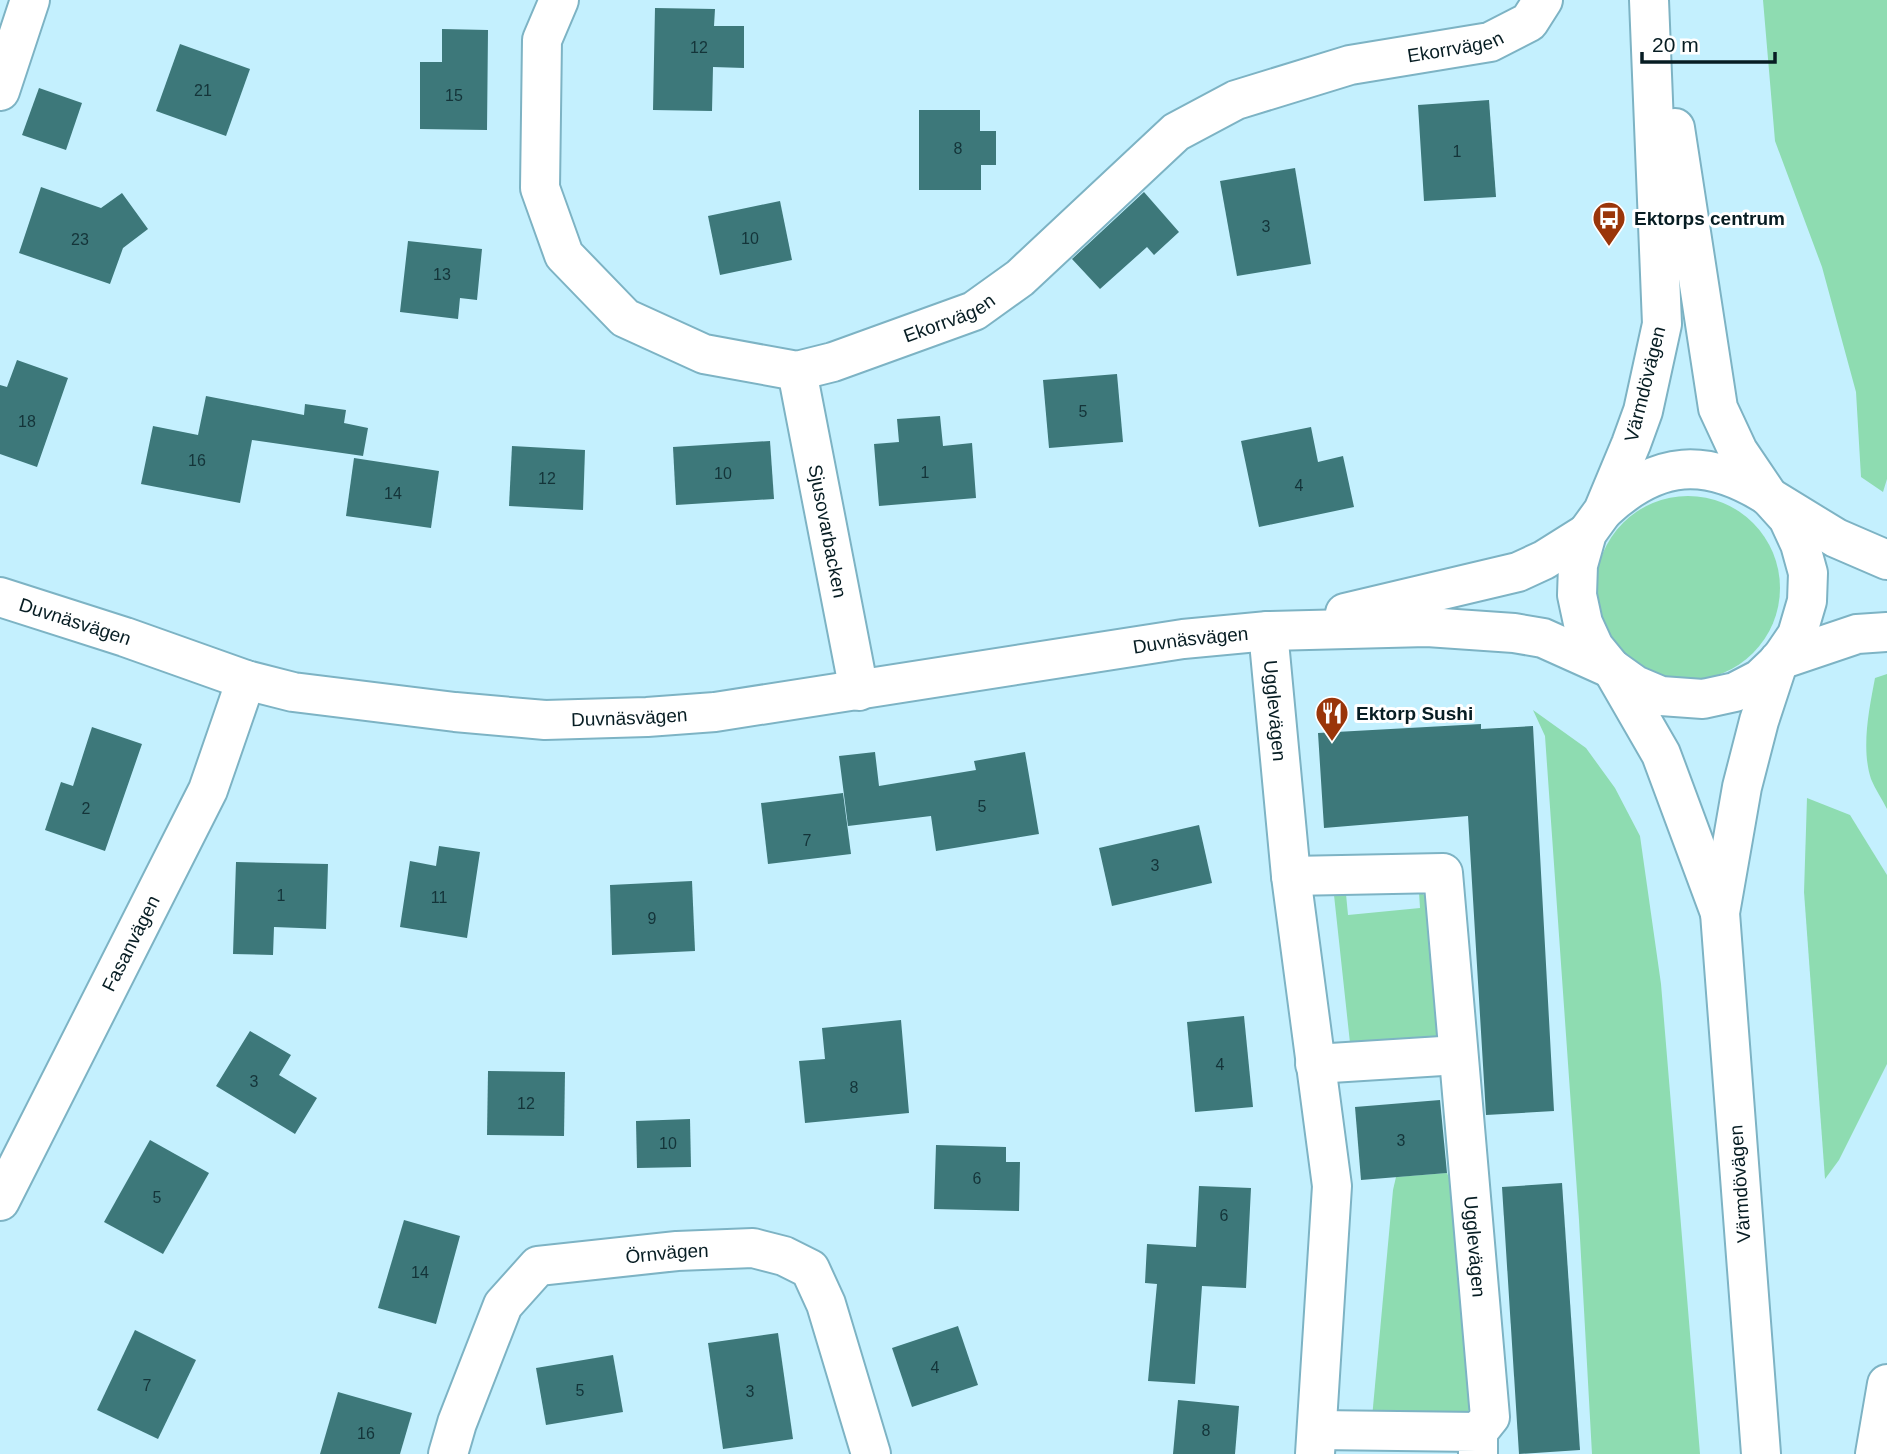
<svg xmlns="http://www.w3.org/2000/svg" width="1887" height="1454" font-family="Arial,sans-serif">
  <rect width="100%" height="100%" fill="#c4f0fe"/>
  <g fill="#8edcb1">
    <path d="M1763 0H1887V479L1883 492 1861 477 1856 392 1822 267 1775 141Z"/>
    <circle cx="1688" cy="588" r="92"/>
    <path d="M1887 674V809C1882 799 1875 789 1871 779 1861 748 1869 710 1875 678Z"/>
    <path d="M1533 710 1586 748 1615 788 1640 836 1661 984 1700 1454H1592L1579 1220 1545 736Z"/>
    <path d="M1807 798 1850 815 1887 875V1064L1839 1160 1825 1179 1804 892Z"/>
    <path d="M1419 892 1430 898 1448 1031 1424 1043H1350L1334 895 1346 894 1348 915 1420 908Z"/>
    <path d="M1447 1173 1452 1185 1480 1392 1468 1411 1449 1417 1372 1418 1393 1190 1396 1177Z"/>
  </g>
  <g fill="#3d787a">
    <path d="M655 8 715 9 714 26H744V68L713 67 712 111 653 110Z"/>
    <path d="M442 29 488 30 487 130 420 129V62H442Z"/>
    <path d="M180 44 250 69 226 136 156 111Z"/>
    <path d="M39 88 82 103 66 150 22 135Z"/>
    <path d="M1489 100 1496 197 1424 201 1418 105Z"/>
    <path d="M919 110H980V131H996V165H981V190H919Z"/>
    <path d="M1295 168 1311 264 1237 276 1220 181Z"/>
    <path d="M41 187 101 208 122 193 148 229 123 248 110 284 19 253Z"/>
    <path d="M1144 192 1179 232 1154 255 1147 247 1100 289 1072 259Z"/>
    <path d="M780 201 792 260 720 275 708 216Z"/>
    <path d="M408 241 482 249 477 300 460 298 458 319 400 312Z"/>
    <path d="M17 360 68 378 37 467 0 454V385L7 387Z"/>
    <path d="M1117 374 1123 442 1049 448 1043 380Z"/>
    <path d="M206 396 304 415 305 404 346 410 344 423 368 428 363 456 252 440 240 503 141 484 153 426 198 435Z"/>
    <path d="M940 416 943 446 972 443 976 498 879 506 874 444 899 442 897 419Z"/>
    <path d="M1311 427 1318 462 1343 456 1354 507 1259 527 1241 441Z"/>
    <path d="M770 441 774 499 676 505 673 447Z"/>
    <path d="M512 446 585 450 583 510 509 506Z"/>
    <path d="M354 458 439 471 431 528 346 516Z"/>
    <path d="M1481 724V729L1533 726 1554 1111 1486 1115 1468 816 1324 828 1318 733Z"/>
    <path d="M92 727 142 744 105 851 45 830 61 782 73 786Z"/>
    <path d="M875 752 879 786 976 770 974 761 1025 752 1039 834 936 851 931 816 848 826 839 756Z"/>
    <path d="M843 793 851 854 768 864 761 803Z"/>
    <path d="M1199 825 1212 883 1112 906 1099 848Z"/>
    <path d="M439 846 480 852 467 938 400 927 410 861 436 866Z"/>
    <path d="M236 862 328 864 326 929 274 927 273 955 233 954Z"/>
    <path d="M692 881 695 951 612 955 610 885Z"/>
    <path d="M1244 1016 1253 1107 1195 1112 1187 1022Z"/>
    <path d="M901 1020 909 1113 805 1123 799 1061 825 1059 822 1028Z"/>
    <path d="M250 1031 291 1055 279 1075 317 1098 295 1134 216 1086Z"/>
    <path d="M488 1071 565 1072 564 1136 487 1135Z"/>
    <path d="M1440 1100 1447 1173 1361 1180 1355 1107Z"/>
    <path d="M690 1119 691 1167 637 1168 636 1121Z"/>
    <path d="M150 1140 209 1173 163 1254 104 1222Z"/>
    <path d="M936 1145 1006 1147V1162H1020L1019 1211 934 1209Z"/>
    <path d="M1562 1183 1580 1450 1519 1454 1502 1187Z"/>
    <path d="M1199 1186 1251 1188 1246 1288 1202 1286 1195 1384 1148 1381 1157 1284 1145 1283 1147 1244 1196 1247Z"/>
    <path d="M404 1220 460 1236 436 1324 378 1308Z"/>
    <path d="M958 1326 978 1385 912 1407 892 1348Z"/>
    <path d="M135 1330 196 1360 158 1439 97 1410Z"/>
    <path d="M778 1333 793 1439 723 1449 708 1343Z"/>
    <path d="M613 1355 623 1412 546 1425 536 1368Z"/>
    <path d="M338 1392 412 1413 400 1454H320Z"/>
    <path d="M1178 1400 1239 1406 1235 1454H1173Z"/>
  </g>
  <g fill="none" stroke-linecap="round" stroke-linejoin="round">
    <defs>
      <g id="minor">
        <path id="s1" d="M559 0 542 40 540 188 564 255 625 318 704 354 797 371 833 362 974 311 1020 278 1176 132 1236 100 1350 65 1490 42 1529 22 1543 0"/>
        <path d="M0 91 30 0"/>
        <path id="s2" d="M797 371 859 691"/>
        <path d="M1769 497 1836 538 1887 560"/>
        <path id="s3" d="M0 597 125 637 246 680 293 692 455 712 545 720 647 717 715 712 1183 639 1268 631 1427 627 1514 633 1543 638 1612 669"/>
        <path d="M1345 613 1518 572 1544 560 1587 533"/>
        <path id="s4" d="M1268 631 1291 876 1332 1186 1315 1454"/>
        <path d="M1780 660 1857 634 1887 632"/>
        <path id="s5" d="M1291 876 1443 873 1490 1417 1478 1432"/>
        <path d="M1315 1064 1458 1055"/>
        <path id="s6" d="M0 1201 208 790 246 680"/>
        <path d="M1317 1430 1478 1432V1454"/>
        <path id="s7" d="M448 1454 457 1423 503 1305 538 1266 677 1251 753 1248 784 1256 810 1269 826 1304 871 1454"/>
        <path d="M1875 1454 1887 1384"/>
      </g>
      <g id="major">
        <path d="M1649 0 1662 324 1643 411 1631 444 1603 511 1587 533 1578 565 1577 595 1583 623 1594 647 1612 669 1661 754 1720 913"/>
        <path d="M1604 510C1658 460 1706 457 1768 496"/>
        <path d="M1614 670 1635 685 1661 696 1703 699 1735 692 1760 679 1780 660 1797 635 1807 601 1808 573 1800 544 1788 518 1769 497 1738 451 1718 408 1675 128"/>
        <path d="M1761 1454 1720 913 1742 787 1759 721 1779 660"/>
      </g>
    </defs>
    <use href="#minor" stroke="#7db3c4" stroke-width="42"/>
    <use href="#major" stroke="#7db3c4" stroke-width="42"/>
    <use href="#minor" stroke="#fff" stroke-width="38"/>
    <use href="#major" stroke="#fff" stroke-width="38"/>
  </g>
  <defs>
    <symbol id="bus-pin" viewBox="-11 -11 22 30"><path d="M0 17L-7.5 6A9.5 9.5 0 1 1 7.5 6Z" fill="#9a3509" stroke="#fff"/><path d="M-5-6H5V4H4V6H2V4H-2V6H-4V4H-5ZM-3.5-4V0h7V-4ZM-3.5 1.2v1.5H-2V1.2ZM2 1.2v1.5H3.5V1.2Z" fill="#fff"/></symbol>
    <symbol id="restaurant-pin" viewBox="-11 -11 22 30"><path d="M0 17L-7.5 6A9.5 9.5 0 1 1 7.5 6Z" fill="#9a3509" stroke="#fff"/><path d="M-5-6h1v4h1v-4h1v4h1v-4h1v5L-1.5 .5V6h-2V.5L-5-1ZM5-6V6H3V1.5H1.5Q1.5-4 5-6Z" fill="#fff"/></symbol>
  </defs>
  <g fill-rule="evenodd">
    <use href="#bus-pin" x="1590" y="199" width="38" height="52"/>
    <use href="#restaurant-pin" x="1313" y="694" width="38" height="52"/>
  </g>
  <g text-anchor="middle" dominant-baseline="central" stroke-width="6" stroke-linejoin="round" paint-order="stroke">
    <g font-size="16" fill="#143439">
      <text x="699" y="47">12</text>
      <text x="203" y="90">21</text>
      <text x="454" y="95">15</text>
      <text x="958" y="148">8</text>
      <text x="1457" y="151">1</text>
      <text x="1266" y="226">3</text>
      <text x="750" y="238">10</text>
      <text x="80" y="239">23</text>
      <text x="442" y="274">13</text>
      <text x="1083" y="411">5</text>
      <text x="27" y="421">18</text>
      <text x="197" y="460">16</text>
      <text x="925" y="472">1</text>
      <text x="723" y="473">10</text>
      <text x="547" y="478">12</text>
      <text x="1299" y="485">4</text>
      <text x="393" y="493">14</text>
      <text x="982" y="806">5</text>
      <text x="86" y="808">2</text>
      <text x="807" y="840">7</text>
      <text x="1155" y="865">3</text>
      <text x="281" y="895">1</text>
      <text x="439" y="897">11</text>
      <text x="652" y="918">9</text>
      <text x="1220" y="1064">4</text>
      <text x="254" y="1081">3</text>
      <text x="854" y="1087">8</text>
      <text x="526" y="1103">12</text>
      <text x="1401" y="1140">3</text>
      <text x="668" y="1143">10</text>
      <text x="977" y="1178">6</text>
      <text x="157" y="1197">5</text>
      <text x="1224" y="1215">6</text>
      <text x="420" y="1272">14</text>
      <text x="935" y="1367">4</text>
      <text x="147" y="1385">7</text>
      <text x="580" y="1390">5</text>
      <text x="750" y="1391">3</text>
      <text x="1206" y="1430">8</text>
      <text x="366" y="1433">16</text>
    </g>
    <g font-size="19" fill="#071d23" stroke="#fff">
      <text stroke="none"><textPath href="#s1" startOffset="1283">Ekorrvägen</textPath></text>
      <text stroke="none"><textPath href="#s1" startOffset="693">Ekorrvägen</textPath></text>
      <text transform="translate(1645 384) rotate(-76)">Värmdövägen</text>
      <text stroke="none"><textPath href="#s2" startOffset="163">Sjusovarbacken</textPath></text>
      <text stroke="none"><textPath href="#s3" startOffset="79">Duvnäsvägen</textPath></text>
      <text stroke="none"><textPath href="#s3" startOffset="1213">Duvnäsvägen</textPath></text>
      <text stroke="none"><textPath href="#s4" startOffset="80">Ugglevägen</textPath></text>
      <text stroke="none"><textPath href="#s3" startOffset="646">Duvnäsvägen</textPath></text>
      <text stroke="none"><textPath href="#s6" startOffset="289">Fasanvägen</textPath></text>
      <text transform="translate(1740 1184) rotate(-94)">Värmdövägen</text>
      <text stroke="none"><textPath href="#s5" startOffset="527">Ugglevägen</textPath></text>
      <text stroke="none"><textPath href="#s7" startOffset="341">Örnvägen</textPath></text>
    </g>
    <g font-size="19" font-weight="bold" fill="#071d23" stroke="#fff" text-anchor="start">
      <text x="1634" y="218">Ektorps centrum</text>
      <text x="1356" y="713">Ektorp Sushi</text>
    </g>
  </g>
  <path d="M1642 52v10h133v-10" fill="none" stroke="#071d23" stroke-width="3.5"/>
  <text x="1652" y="52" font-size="21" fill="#071d23" stroke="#ffffff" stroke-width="5" paint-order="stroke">20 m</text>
</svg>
